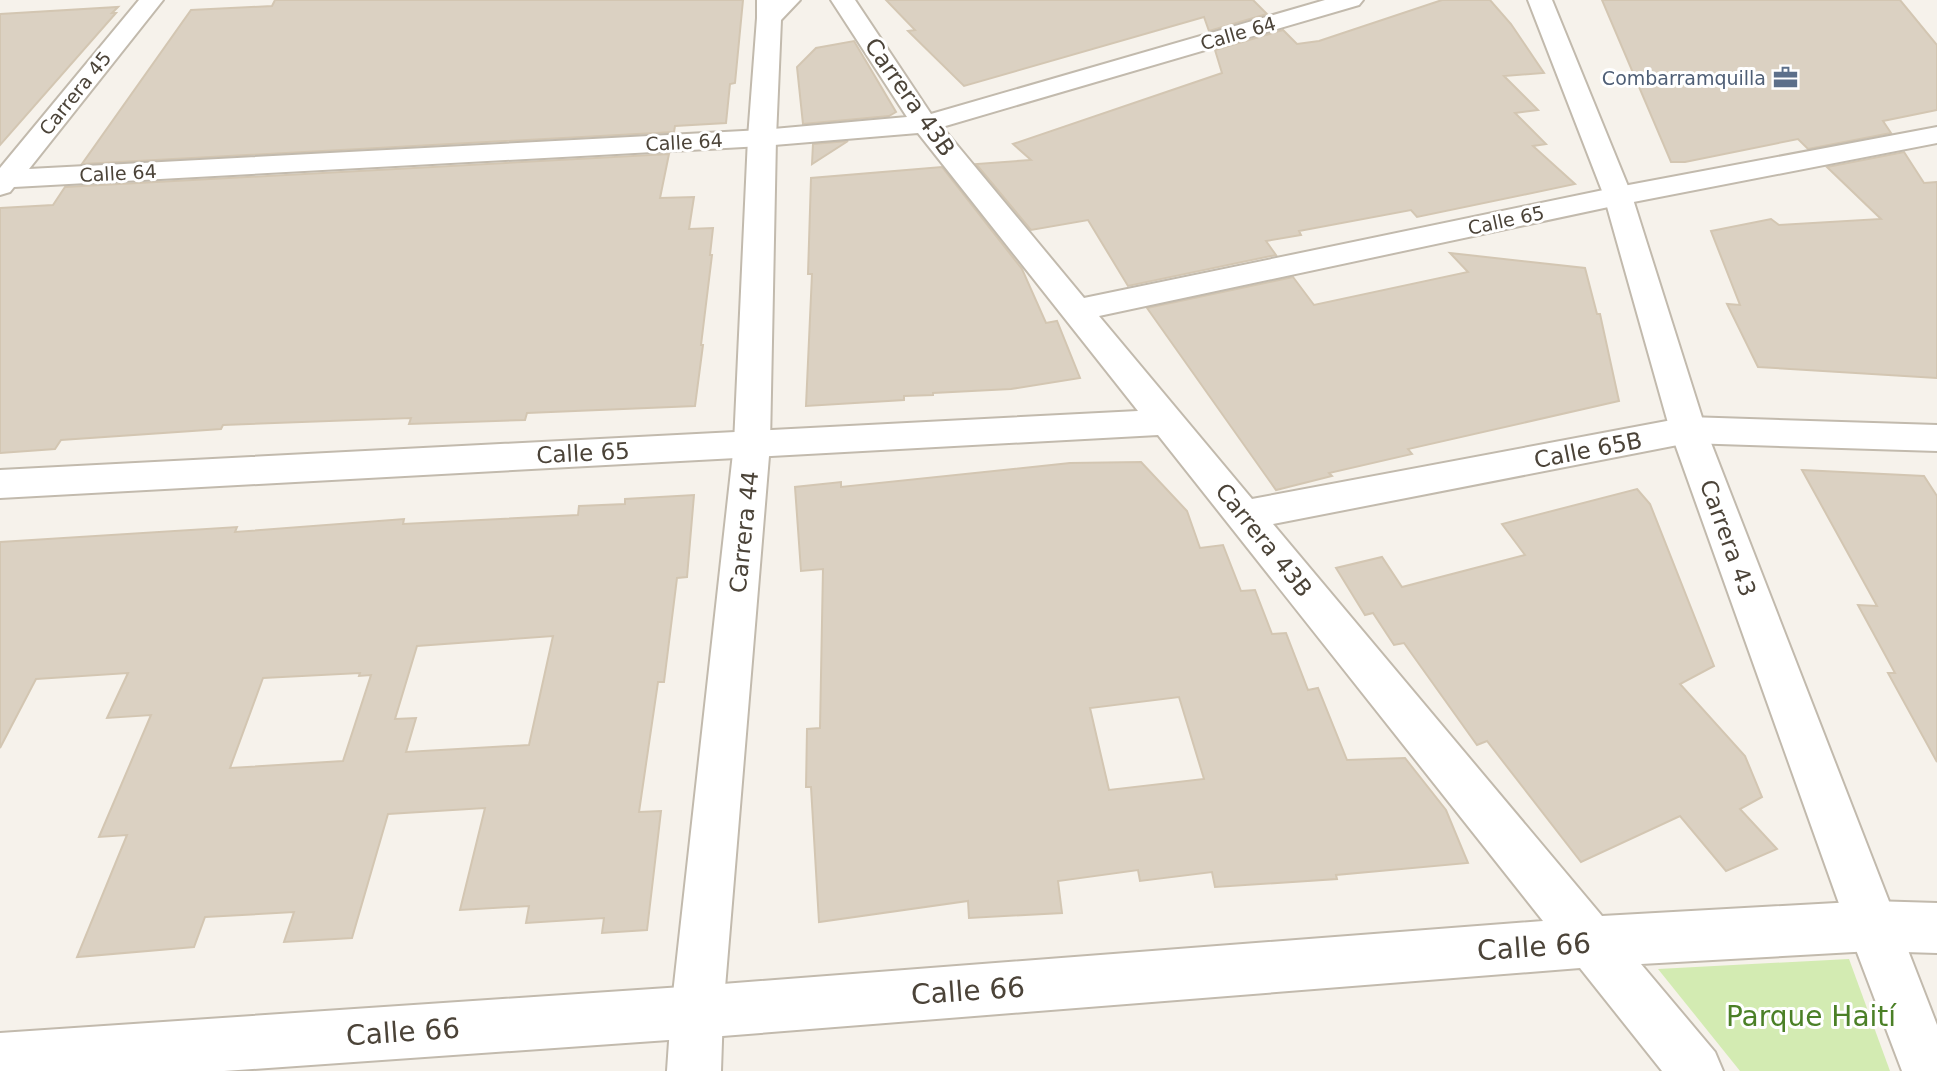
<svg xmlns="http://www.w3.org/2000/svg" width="1937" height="1071" font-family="'DejaVu Sans',sans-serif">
  <rect width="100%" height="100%" fill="#f6f2eb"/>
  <path fill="#d3ebb2" d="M1849 959 1890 1071H1740L1658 969Z"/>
  <g fill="#dbd1c2" stroke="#d3c6b2" stroke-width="2" fill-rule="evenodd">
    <path d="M275 0H743L735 83 730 84 726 123 675 126 674 132 82 164 191 10 272 6Z"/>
    <path d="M886 0H1253L1267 14 1209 31 1204 17 964 86 908 31 915 30Z"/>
    <path d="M1442 0H1490L1511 24 1544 73 1504 76 1538 110 1515 113 1546 144 1533 146 1575 184 1417 217 1411 210 1299 231 1301 235 1266 241 1276 255 1128 286 1088 220 1031 230 976 164 1031 160 1013 144 1222 73 1215 50 1283 30 1297 44 1319 41Z"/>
    <path d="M1602 0H1900L1937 45V110L1883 121 1891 133 1808 149 1798 139 1685 162H1671Z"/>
    <path d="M118 7 112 13H116L0 145V14Z"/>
    <path d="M854 41 896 112 889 116 803 124 797 67 816 48Z"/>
    <path d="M848 141 812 164 813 144Z"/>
    <path d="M1904 152 1924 183 1937 182V378L1758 367 1727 304 1740 305 1711 231 1771 219 1779 225 1881 219 1827 167Z"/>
    <path d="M669 154 660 198 694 197 689 229 713 228 710 255H712L701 345H703L695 406 527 413 525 420 409 424 411 418 223 425 221 429 61 440 55 449 0 453V208L53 205 65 187Z"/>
    <path d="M942 167 1022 269 1046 323 1057 321 1080 378 1011 389 933 393V395L904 396V400L806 406 812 274H808L811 178Z"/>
    <path d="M1450 253 1585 268 1597 314H1600L1619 401 1408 449 1412 454 1329 473 1332 476 1276 490 1147 308 1293 277 1314 305 1468 272Z"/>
    <path d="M1141 462 1187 511 1200 548 1223 545 1241 591 1255 590 1272 634 1286 633 1308 690 1318 688 1347 760 1405 758 1446 810 1468 863 1336 875 1337 879 1215 887 1212 872 1140 881 1138 870 1058 881 1062 913 969 918 968 901 819 922 811 787H806L807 729 820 728 823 569 801 571 795 487 841 482V487L1070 463ZM1179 697 1204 779 1109 790 1090 708Z"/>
    <path d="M1802 470 1924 476 1937 496V762L1888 673H1895L1858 605 1877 606Z"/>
    <path d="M1637 489 1650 504 1714 666 1680 684 1745 756 1762 797 1740 809 1777 849 1726 871 1680 816 1581 862 1487 741 1477 745 1404 643 1394 645 1373 613 1365 615 1336 568 1382 557 1402 587 1525 555 1502 524Z"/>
    <path d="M694 495 687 577 677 578 664 682H658L639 812 661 811 647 930 602 933 604 918 526 923 529 906 460 910 485 808 388 814 352 938 284 942 294 912 205 917 194 947 77 957 127 835 99 837 151 715 107 718 128 673 36 679 0 748V542L237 527 235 532 404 519 403 524 578 515 579 506 625 504V499ZM553 636 529 745 406 752 416 718 395 719 417 646ZM360 673 359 676 371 675 343 761 230 768 263 678Z"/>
  </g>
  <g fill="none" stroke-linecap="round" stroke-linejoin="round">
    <defs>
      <g id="minor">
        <path d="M139 0H163L29 169 762 130 907 117 831 0H855L931 114 1325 0H1363L1359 5 942 127 1084 298 1618 187 1937 127V143L1618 205 1099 316 1252 499 1688 417 1937 425V451L1688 443 1273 524 1602 916 1872 901 1937 903V953L1872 951 1641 964 1715 1052 1723 1071H1662L1580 968 697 1038 224 1071H0V1033L697 986 1543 921 1158 435 0 498V470L1138 411 918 133 762 146 14 187 10 192 0 195V168Z"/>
        <path d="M757 0H781V18L777 23 769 25 761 23 757 18Z"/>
      </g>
      <g id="tertiary">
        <path d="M774 0H800L781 20 776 138 770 444 723 1012 721 1071H667L671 1012 734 444 748 138 757 18Z"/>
        <path d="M1528 0H1552L1632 196 1706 430 1937 1025V1071H1902L1847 926 1670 430 1604 196Z"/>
      </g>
    </defs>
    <use href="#minor" stroke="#c2baad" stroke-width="4"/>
    <use href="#tertiary" stroke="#c2baad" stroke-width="4"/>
    <use href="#minor" fill="#fff" fill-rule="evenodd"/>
    <use href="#tertiary" fill="#fff" fill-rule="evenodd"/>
  </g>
  <defs>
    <symbol id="office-bare" viewBox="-9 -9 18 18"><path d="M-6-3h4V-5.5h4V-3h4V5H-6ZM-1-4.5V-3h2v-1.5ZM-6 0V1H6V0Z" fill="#5c6f8a" stroke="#fff" stroke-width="2.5" paint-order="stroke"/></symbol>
  </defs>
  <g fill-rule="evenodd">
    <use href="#office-bare" x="1768" y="60" width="35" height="35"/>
  </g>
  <g text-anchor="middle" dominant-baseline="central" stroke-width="6" stroke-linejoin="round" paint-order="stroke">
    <g font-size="19" fill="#4b4338" stroke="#fff">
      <text transform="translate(1238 33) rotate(-16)">Calle 64</text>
      <text transform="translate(75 93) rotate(-51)">Carrera 45</text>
      <text transform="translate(684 142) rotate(-3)">Calle 64</text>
      <text transform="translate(118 173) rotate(-3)">Calle 64</text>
      <text transform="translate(1506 220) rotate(-12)">Calle 65</text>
    </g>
    <g font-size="19" fill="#4e5e75" stroke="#fff" text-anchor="end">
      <text x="1766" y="78">Combarramquilla</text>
    </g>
    <g font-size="23" fill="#4b4338" stroke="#fff">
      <text transform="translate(910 97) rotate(55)">Carrera 43B</text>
      <text transform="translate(1588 450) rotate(-11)">Calle 65B</text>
      <text transform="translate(583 453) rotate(-3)">Calle 65</text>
      <text transform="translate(744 532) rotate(-84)">Carrera 44</text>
      <text transform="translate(1728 538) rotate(70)">Carrera 43</text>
      <text transform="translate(1264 540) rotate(51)">Carrera 43B</text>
    </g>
    <g font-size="28" fill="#4b4338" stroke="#fff">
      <text transform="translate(1534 947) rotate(-4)">Calle 66</text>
      <text transform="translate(968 991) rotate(-4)">Calle 66</text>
      <text transform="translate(403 1032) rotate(-4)">Calle 66</text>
    </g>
    <g font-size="28" fill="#4b8027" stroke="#fff">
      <text x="1811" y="1016">Parque Haití</text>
    </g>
  </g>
</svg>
